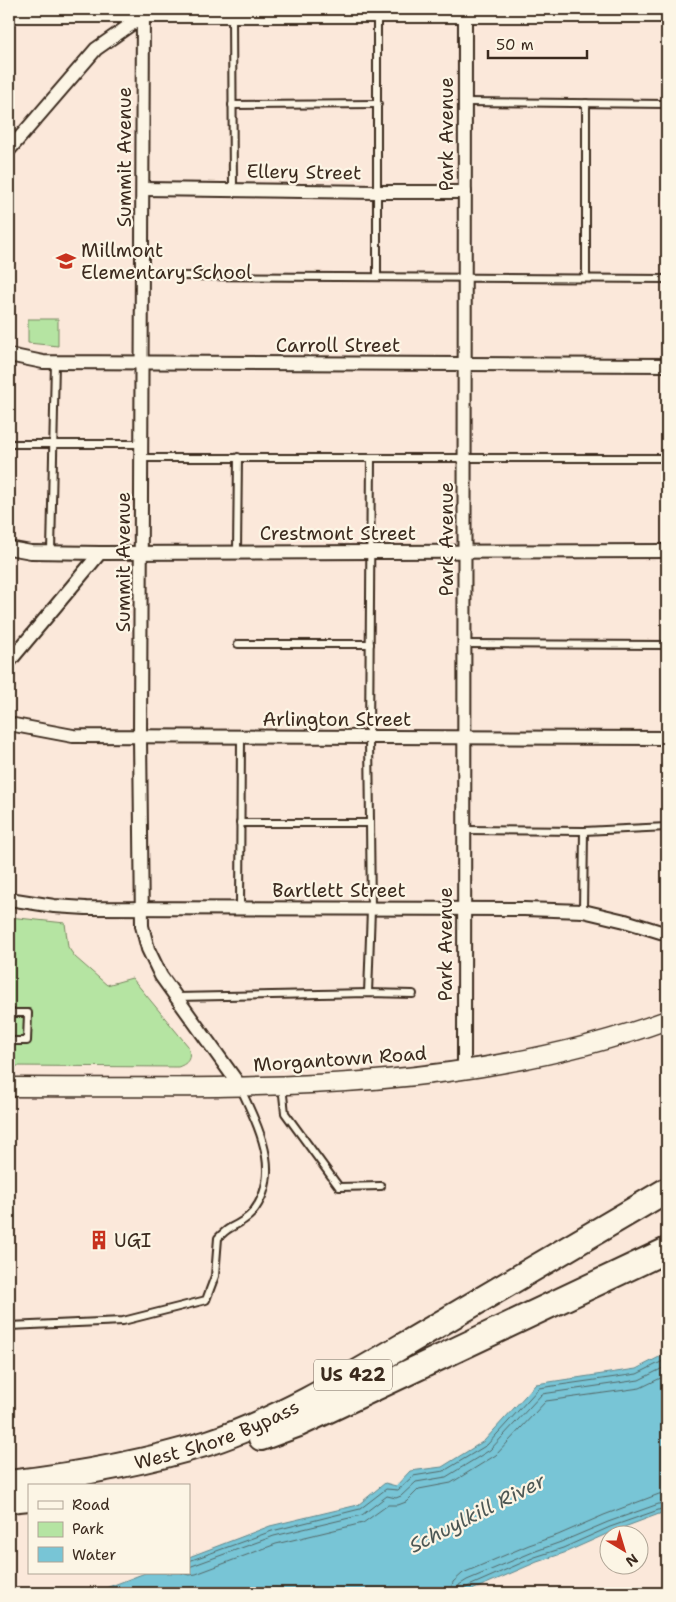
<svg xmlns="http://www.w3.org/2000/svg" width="676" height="1602" font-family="'Shantell Sans',sans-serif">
  <rect width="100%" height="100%" fill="#fbe8da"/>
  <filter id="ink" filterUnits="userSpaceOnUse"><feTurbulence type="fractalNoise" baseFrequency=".02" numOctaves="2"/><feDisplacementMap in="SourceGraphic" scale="10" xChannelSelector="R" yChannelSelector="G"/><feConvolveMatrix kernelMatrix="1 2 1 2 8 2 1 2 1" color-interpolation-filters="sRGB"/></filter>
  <g filter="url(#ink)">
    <g fill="#b5e4a2" stroke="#788760">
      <path d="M28 319H58V346L28 343Z"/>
      <path d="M9 917 65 923 68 947 75 957 107 985 132 978 188 1046C191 1057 190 1063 178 1067L9 1066Z"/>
    </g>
    <path fill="#78c5d6" stroke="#60878c" d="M667 1353V1511L611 1532 564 1553 537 1562 465 1593H67L106 1588 145 1573H189V1557L270 1526 358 1505 385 1483 396 1486 410 1471 442 1467 484 1441 536 1384 636 1369Z"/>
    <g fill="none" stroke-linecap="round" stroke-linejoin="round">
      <g stroke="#536868" stroke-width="1">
        <path d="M189 1561 272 1531 360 1509 386 1489 398 1490 413 1476 444 1471 487 1445 539 1388 637 1374 667 1359"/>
        <path d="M189 1567 274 1536 362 1515 387 1496 396 1498 401 1496 416 1482 446 1477 490 1450 542 1394 639 1380 667 1366"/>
        <path d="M182 1573 189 1575 196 1574 276 1544 363 1523 388 1505H398L406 1502 419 1489 451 1483 496 1455 546 1401 640 1388 667 1375"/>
        <path d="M450 1593 453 1582 463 1573 529 1545 558 1535 604 1515 659 1494 667 1493"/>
        <path d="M458 1593 459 1585 467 1580 533 1552 561 1542 608 1522 667 1501"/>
        <path d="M464 1593 465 1589 469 1586 535 1557 563 1548 610 1527 667 1507"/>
      </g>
      <defs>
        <g id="service">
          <path d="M232 15 233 189"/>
          <path d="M377 15V276"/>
          <path d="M465 102 667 104"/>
          <path d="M232 105 378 104"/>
          <path d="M184 276 667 279"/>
          <path d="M586 278V103"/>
          <path d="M9 444H142"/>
          <path d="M142 458H667"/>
          <path d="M51 552 55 362"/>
          <path d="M237 552 238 457"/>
          <path d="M238 644H370"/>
          <path d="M464 644 667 645"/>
          <path d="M240 823H370"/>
          <path d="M464 830 584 831 667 827"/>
          <path d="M240 908 241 737"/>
          <path d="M583 911 584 831"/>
          <path d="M368 993 371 909 369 738 371 458"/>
          <path d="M177 997 368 993 413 994"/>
          <path d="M9 1013H28L27 1041H9"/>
          <path d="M282 1086 285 1113 339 1187 381 1186"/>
          <path d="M9 1326 123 1321 206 1300 215 1276 218 1238C222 1234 226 1230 230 1228 238 1224 246 1220 252 1213 284 1173 258 1127 240 1087"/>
        </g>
        <g id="minor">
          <path d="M143 9 140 737 142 926 148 949 161 976 240 1086"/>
          <path d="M9 16H667"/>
          <path d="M9 150 96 49 143 16"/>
          <path d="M143 189 377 192H465"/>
          <path d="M9 355 43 362 667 365"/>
          <path d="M9 548 31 552 100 553 667 551"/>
          <path d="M9 662 100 553"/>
          <path d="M9 724 73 736 667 738"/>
          <path d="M9 899 54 906 86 908 524 909 583 911 625 921 667 934"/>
          <path d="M464 1070 465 9"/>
        </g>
        <path id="secondary" d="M9 1087C229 1087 457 1097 667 1020"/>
        <g id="motorway">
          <path d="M261 1438 299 1424 667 1250"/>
          <path id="s1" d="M9 1483C76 1475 144 1463 208 1443 286 1417 356 1373 426 1332 507 1285 587 1237 667 1190"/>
          <path d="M9 1500 29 1498"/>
        </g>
      </defs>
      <use href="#service" stroke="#3b2a1e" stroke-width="10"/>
      <use href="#minor" stroke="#3b2a1e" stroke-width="16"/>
      <use href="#secondary" stroke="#3b2a1e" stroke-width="21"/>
      <use href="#motorway" stroke="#3b2a1e" stroke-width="28"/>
      <use href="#service" stroke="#fcf5e5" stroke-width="6"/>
      <use href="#minor" stroke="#fcf5e5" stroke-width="12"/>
      <use href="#secondary" stroke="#fcf5e5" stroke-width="18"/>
      <use href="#motorway" stroke="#fcf5e5" stroke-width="24"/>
    </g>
  </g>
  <defs>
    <symbol id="school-bare" viewBox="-9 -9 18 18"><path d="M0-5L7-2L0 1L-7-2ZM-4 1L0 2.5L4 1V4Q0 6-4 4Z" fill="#c8321e" stroke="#fcf5e5" stroke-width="2.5" paint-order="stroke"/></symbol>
    <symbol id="building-bare" viewBox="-9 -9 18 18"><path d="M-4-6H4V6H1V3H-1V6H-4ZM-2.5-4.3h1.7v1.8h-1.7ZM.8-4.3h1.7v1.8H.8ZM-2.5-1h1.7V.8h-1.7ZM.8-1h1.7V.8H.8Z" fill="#c8321e" stroke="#fcf5e5" stroke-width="2.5" paint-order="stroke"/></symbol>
  </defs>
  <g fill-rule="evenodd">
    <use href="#school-bare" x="52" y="247" width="28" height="28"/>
    <use href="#building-bare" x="85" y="1226" width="28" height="28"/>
  </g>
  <g text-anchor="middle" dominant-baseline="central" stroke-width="4.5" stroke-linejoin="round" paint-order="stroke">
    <rect fill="#fcf5e5" stroke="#75675a" stroke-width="1" x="314" y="1359.5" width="78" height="31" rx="4"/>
    <g font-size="18" font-weight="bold" fill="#3b2a1e">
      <text x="353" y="1375">US 422</text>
    </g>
    <g font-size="19" fill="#3b2a1e" stroke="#fcf5e5">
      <text transform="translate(446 134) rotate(-90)">Park Avenue</text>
      <text transform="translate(124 157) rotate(-90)">Summit Avenue</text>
      <text transform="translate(304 172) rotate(1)">Ellery Street</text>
      <text x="338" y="345">Carroll Street</text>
      <text x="338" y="533">Crestmont Street</text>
      <text transform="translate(446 539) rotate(-90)">Park Avenue</text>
      <text transform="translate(123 562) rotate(-90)">Summit Avenue</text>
      <text x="337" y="719">Arlington Street</text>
      <text x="339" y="890">Bartlett Street</text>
      <text transform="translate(445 944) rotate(-90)">Park Avenue</text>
      <text transform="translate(340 1059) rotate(-4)">Morgantown Road</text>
      <text stroke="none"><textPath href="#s1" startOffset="214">West Shore Bypass</textPath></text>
    </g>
    <g font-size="19" fill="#3b2a1e" stroke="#fcf5e5" text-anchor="start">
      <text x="81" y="250">Millmont<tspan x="81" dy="22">Elementary School</tspan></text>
      <text x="114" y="1240">UGI</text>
    </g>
    <g font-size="20" font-style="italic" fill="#4d5855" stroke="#fcf5e5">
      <text transform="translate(477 1513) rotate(-27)">Schuylkill River</text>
    </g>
  </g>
  <rect width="676" height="1602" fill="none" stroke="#fcf5e5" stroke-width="30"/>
  <rect x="15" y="15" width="646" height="1572" fill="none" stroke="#3b2a1e" stroke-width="2" filter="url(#ink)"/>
  <rect x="28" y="1484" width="162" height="90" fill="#fcf5e5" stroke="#afa495"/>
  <rect x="38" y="1501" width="25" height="8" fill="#fcf5e5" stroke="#afa495"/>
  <text x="72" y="1510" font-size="15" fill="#3b2a1e">Road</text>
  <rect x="38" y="1522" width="25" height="15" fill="#b5e4a2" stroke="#afa495"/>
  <text x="72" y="1534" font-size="15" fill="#3b2a1e">Park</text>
  <rect x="38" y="1547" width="25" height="15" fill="#78c5d6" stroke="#afa495"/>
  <text x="72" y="1560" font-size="15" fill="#3b2a1e">Water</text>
  <g transform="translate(624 1550) rotate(142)"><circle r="24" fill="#fcf5e5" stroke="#afa495"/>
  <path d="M0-4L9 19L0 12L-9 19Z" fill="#c8321e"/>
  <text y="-8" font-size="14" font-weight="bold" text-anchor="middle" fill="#3b2a1e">N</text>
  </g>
  <path d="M488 50v8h99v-8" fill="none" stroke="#3b2a1e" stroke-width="2.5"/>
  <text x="496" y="50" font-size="15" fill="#3b2a1e" stroke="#fcf5e5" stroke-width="4" paint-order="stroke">50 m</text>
</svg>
